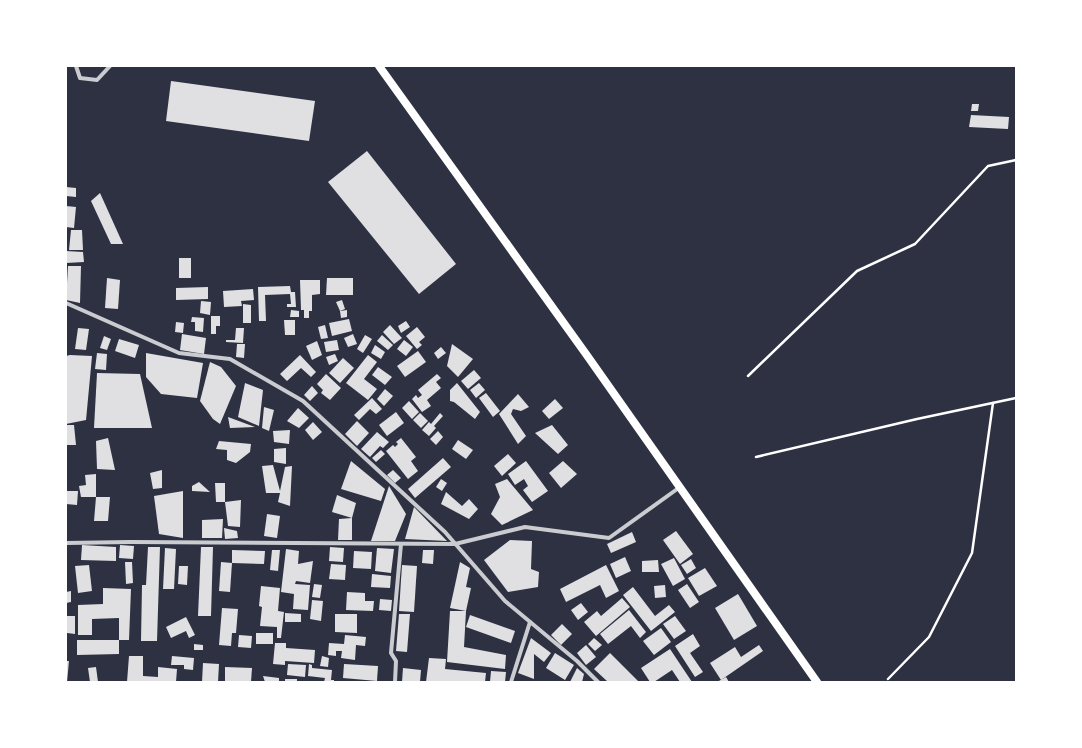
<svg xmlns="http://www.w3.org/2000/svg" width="1082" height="748" font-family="'Space Grotesk',sans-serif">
  <rect width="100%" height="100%" fill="#2d3142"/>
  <g fill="#e0e0e3">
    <path d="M171 81 315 101 309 141 166 121Z"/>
    <path d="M972 104H979L978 111H971Z"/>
    <path d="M971 115 1009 117 1008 129 969 127Z"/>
    <path d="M367 151 456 264 419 294 328 182Z"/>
    <path d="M66 187 76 188V197L66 196Z"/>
    <path d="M100 193 123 244H111L91 201Z"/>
    <path d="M66 206 76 207 74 228 66 227Z"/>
    <path d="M71 230H82L83 250H69Z"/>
    <path d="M66 251 83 252 84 262 66 263Z"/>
    <rect x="179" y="258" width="12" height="20"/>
    <path d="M68 266H81L80 303 66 300Z"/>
    <path d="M107 278 120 280 118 309 105 308Z"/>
    <path d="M327 278H353V295H326Z"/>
    <path d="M300 280H320V294L312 295V311H309V318H304V310H301Z"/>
    <path d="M290 286 291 292H295L296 307H287V304H291L290 294 265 295 266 321H259L258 287Z"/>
    <path d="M208 287V299L176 300V288Z"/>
    <path d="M253 289 254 300 241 301 242 306 224 307 223 291Z"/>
    <path d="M342 300 345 309 340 311 336 302Z"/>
    <path d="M201 301 211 302 210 315 200 313Z"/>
    <path d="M243 304 251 305V323H243Z"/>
    <path d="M291 310 299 311V317H290Z"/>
    <path d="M347 310V317L341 318 340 311Z"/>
    <path d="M211 316H220V326H216V334H211Z"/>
    <path d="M192 317 204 318 203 332 195 331V322H191Z"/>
    <path d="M349 319 352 331 332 336 329 323Z"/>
    <path d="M284 320H295V335H285Z"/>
    <path d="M406 321 410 327 401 333 398 326Z"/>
    <path d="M176 322 184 323 183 333 175 332Z"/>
    <path d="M325 325 328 338 321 339 318 327Z"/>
    <path d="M390 325 402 338 394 344 383 332Z"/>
    <path d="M417 327 425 337 419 342 422 345 417 349 406 336Z"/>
    <path d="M78 328 89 329 86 350 75 349Z"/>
    <path d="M236 328H244L243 343 226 342V340H235Z"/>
    <path d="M182 334 206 338 204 354 180 350Z"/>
    <path d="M353 334 357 344 348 347 344 338Z"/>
    <path d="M365 335 372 339 363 353 357 349Z"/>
    <path d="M382 335 393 345 388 350 377 341Z"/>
    <path d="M104 336 111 339 107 350 100 348Z"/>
    <path d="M119 339 139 345 135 358 115 351Z"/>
    <path d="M337 340 339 350 326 352 324 342Z"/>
    <path d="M404 340 413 347 406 356 397 349Z"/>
    <path d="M317 341 322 355 312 360 306 346Z"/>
    <path d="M237 344H245L244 358 236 357Z"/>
    <path d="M452 344 473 359 458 377 447 366Z"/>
    <path d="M375 345 385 352 381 359 371 353Z"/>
    <path d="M441 347 446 353 438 359 434 353Z"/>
    <path d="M418 351 426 362 405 377 397 366Z"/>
    <path d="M97 353 107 354 106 370 95 369Z"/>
    <path d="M146 353 203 363 197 398 161 394 146 377Z"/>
    <path d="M335 354 338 361 329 365 326 357Z"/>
    <path d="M70 355 92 356 86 420 66 424V356Z"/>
    <path d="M300 355 316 372 311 377 301 368 287 381 280 374Z"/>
    <path d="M368 355 377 362 364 379 377 389 368 400 346 383Z"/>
    <path d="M343 358 354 368 340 383 329 373Z"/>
    <path d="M210 362 221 367 236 386 220 424 213 419 200 401Z"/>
    <path d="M378 367 392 377 385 385 372 375Z"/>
    <path d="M474 370 481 378 468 389 461 381Z"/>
    <path d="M97 373 140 374 152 428H94Z"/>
    <path d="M326 374 341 388 330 400 321 393 323 390 317 384Z"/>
    <path d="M437 374 441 378 436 382 441 388 427 400 431 406 422 412 412 399 416 395 418 398 422 395 418 390Z"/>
    <path d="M245 383 263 390 259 426 238 417Z"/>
    <path d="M457 383 480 412 475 419 454 402 450 401V390Z"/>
    <path d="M479 383 485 390 476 398 470 390Z"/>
    <path d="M312 386 318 393 310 401 304 395Z"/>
    <path d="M385 389 393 396 384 406 377 399Z"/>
    <path d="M486 393 500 411 493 417 479 398Z"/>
    <path d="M518 394 529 407 521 411 513 409 511 414 526 436 518 444 499 414Z"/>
    <path d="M372 398 382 409 376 414 370 409 359 420 354 415Z"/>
    <path d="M555 399 563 408 549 419 542 411Z"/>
    <path d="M409 401 419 412 412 419 402 408Z"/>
    <path d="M264 407 274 410 269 431 262 428Z"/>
    <path d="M298 408 309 418 299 428 287 421Z"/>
    <path d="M396 412 404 423 387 436 379 425Z"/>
    <path d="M420 413 428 421 421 428 413 420Z"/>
    <path d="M440 413 443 416 434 426 436 428 429 436 422 430 429 422 431 424Z"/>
    <path d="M228 417 255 427 230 428Z"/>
    <path d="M357 421 369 433 357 446 345 434Z"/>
    <path d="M313 422 322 432 313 440 305 430Z"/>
    <path d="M66 425H74L76 445H66Z"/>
    <path d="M552 425 568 445 558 454 535 433Z"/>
    <path d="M290 430 289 444 274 442 273 431Z"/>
    <path d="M438 431 443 437 436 445 430 439Z"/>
    <path d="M377 432 389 442 383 448 380 446 370 457 361 449Z"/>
    <path d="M108 438 115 470 97 469 96 441Z"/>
    <path d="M401 438 416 457 411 461 418 471 408 479 386 451 393 445 395 447 398 444 396 442Z"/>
    <path d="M458 440 473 450 466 459 452 449Z"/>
    <path d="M219 441 251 444 250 452 236 463 227 460V450L216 449Z"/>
    <path d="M286 448V464L274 462V449Z"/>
    <path d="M381 450 385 454 376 462 372 458Z"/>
    <path d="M508 454 516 463 502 476 494 466Z"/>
    <path d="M443 458 451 467 415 498 408 489Z"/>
    <path d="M351 461 385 489 381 501 341 489Z"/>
    <path d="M526 461 548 491 532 502 523 490 528 486 524 479 515 485 508 474Z"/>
    <path d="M563 461 577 474 561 488 549 473Z"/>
    <path d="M273 465 280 491 285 467 292 466 290 506 278 502 280 493H266L262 466Z"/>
    <path d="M162 470V488L153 489 150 473Z"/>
    <path d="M393 470 401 478 395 483 387 475Z"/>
    <path d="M96 474V497H81L79 486 86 485 85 475Z"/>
    <path d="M441 479 447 483 442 491 436 487Z"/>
    <path d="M507 479 533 510 502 525 491 514 500 497 495 484Z"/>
    <path d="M199 482 210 492 192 491V486Z"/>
    <path d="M215 483H225V502L241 500 240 527 228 526 225 502H216Z"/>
    <path d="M389 486 406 514 395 541H371Z"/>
    <path d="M66 491H78L77 505 66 504Z"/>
    <path d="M183 491V538L159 534 154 496Z"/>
    <path d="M446 492 462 506 469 499 478 509 469 519 441 504Z"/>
    <path d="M337 495 356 503 352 518 332 512Z"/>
    <path d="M96 497H110L108 521H94Z"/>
    <path d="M414 507 447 541 405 539Z"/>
    <path d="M267 514 280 516 277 538 264 536Z"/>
    <path d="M352 518V540H338L339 519Z"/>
    <path d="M223 519 222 538H202V520Z"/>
    <path d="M224 528 237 531 238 538 225 539Z"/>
    <path d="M676 531 693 554 680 564 663 540Z"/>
    <path d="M632 532 636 542 611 553 607 544Z"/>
    <path d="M510 540 532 541 531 569 539 572 538 587 508 592 484 560Z"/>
    <path d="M82 545 116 547V561L81 560Z"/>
    <path d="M120 545 134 546 133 559 119 558Z"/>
    <path d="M148 547H160L157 641H141L142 585H146Z"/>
    <path d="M201 547H213L211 616H198Z"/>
    <path d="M330 547 344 548 343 562 329 561Z"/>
    <path d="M165 548 176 549 174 589H163Z"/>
    <path d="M377 548 394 549 391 573 375 571Z"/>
    <path d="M286 549 299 551 298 564 313 561 310 583 296 581 295 584 310 585 308 610 293 609 294 594 281 592Z"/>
    <path d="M232 550 265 551 264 564 232 563Z"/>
    <path d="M272 550H280L278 571 270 570Z"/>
    <path d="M423 550H434L433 564 422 563Z"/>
    <path d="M354 551 372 552 371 569 353 568Z"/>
    <path d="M625 557 631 571 616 578 610 564Z"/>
    <path d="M674 558 685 579 673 586 661 564Z"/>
    <path d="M691 559 696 568 687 574 681 565Z"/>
    <path d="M658 560 659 572H642V561Z"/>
    <path d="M125 562H132L133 583 126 584Z"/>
    <path d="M221 562 232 563 230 592 219 591Z"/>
    <path d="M460 562 470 568 466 587 471 588 466 611 464 647 506 655 505 669 447 662 450 611H466L450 608Z"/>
    <path d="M331 564 346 565 345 580 329 579Z"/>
    <path d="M89 565 92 591 78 593 75 566Z"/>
    <path d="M402 565 417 566 414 612 399 611Z"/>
    <path d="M606 565 619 591 606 598 600 585 566 602 560 589Z"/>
    <path d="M179 566H188L187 585 178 584Z"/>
    <path d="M705 568 717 586 699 596 688 578Z"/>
    <path d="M372 574 391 576 390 588 371 587Z"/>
    <path d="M314 584 322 585 320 598 312 597Z"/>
    <path d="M687 584 699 602 690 608 678 590Z"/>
    <path d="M665 585 666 597 655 598 654 586Z"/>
    <path d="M261 586 280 588 278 611 284 612 281 638H277V627L260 626 262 607 259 606Z"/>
    <path d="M633 587 655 616 669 605 675 612 651 631 623 595Z"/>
    <path d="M103 588 131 589 129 640H119V654L77 655V640H119V618L92 619V635H78V605L103 604Z"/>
    <path d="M71 591V602L66 603V592Z"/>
    <path d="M347 592 365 593V601H374L373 611 346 610Z"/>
    <path d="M738 594 757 626 734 640 715 608Z"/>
    <path d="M622 598 630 607 596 636 584 622 597 611 601 616Z"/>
    <path d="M380 599 392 600 391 611 379 610Z"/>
    <path d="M312 600 323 601 321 621 310 619Z"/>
    <path d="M581 603 588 612 578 620 571 610Z"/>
    <path d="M222 608 238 609 236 633H232L231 646 219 645Z"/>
    <path d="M629 610 646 632 640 638 631 626 608 644 600 634Z"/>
    <path d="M285 613 301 614V622H285Z"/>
    <path d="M335 614H357V633L335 632Z"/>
    <path d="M399 614H410L407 652 396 651Z"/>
    <path d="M470 615 515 631 511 643 466 627Z"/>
    <path d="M67 616H75V634L67 633Z"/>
    <path d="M675 616 686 631 674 639 663 624Z"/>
    <path d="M186 617 195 635 189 638 186 631 171 638 166 627Z"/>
    <path d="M562 624 572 634 561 645 551 635Z"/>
    <path d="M661 628 671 642 654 655 643 641Z"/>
    <rect x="256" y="633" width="17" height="11"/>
    <path d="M693 634 700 646 690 653 703 672 695 677 675 646Z"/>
    <path d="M239 635 252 636 251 648 238 647Z"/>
    <path d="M345 635 366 637 365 646 356 645 355 660 341 658 342 651H336V656L328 655 329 643 344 644Z"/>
    <path d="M531 638 551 653 544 662 534 654V679L518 673Z"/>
    <path d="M594 638 602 645 595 651 588 644Z"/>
    <path d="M275 643H286V648L315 650 314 663 285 661V665L273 664Z"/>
    <path d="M194 644 203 645V650H194Z"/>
    <path d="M586 645 596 657 586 665 577 653Z"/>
    <path d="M759 645 763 651 721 680 710 663 735 647 741 657Z"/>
    <path d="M670 649 692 682H680L672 670 654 682H650L641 668Z"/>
    <path d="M555 653 574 665 565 680 546 668Z"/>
    <path d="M610 653 639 682H608L594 669Z"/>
    <path d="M129 656H143V676L158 677V667L177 669 176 682H127Z"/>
    <path d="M172 656 194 658 193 670 184 669V665H171Z"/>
    <path d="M322 656 329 658 328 667 320 666Z"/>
    <path d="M429 658 446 659 445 669 486 673 485 682H426Z"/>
    <path d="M66 661H69L67 682H66Z"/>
    <path d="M203 663 219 664 218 682H202Z"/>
    <path d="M288 664 306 665 305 677 287 675Z"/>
    <path d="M309 664 312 665V668L332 670 331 680H334V682H324L325 678 308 676Z"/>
    <path d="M344 664 378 666 377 681 343 678Z"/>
    <path d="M96 667 98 682H90L88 668Z"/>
    <path d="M225 667 252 668 251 682H225Z"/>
    <path d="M403 668 421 670 420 682H402Z"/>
    <path d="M577 668 584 674 582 682H570Z"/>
    <path d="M491 671 506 672 505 682H490Z"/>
    <path d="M263 676 279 678V682H265Z"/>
    <path d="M726 677 729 682H717Z"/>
    <rect x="285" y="679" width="12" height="3"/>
  </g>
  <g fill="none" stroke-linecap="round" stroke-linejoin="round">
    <g stroke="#fff" stroke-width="2.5">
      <path d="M748 376 857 271 915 244 988 166 1016 160"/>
      <path d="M756 457 917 419 1016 398"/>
      <path d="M888 679 929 637 972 553 993 403"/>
    </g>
    <g stroke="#caccd0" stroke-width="4">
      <path d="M76 66 80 78 97 80 110 66"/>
      <path d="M66 303 179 353 230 359 303 401 445 532 505 601 577 661 598 682"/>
      <path d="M66 543 130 542 455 544 525 527 609 538 680 487"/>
      <path d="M395 682 396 661 391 653 401 544"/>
      <path d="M511 682 530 622"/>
    </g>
    <path stroke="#fff" stroke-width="8" d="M379 66 586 354 817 682"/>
  </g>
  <rect width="1082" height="748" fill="none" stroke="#ffffff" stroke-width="134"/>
</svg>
